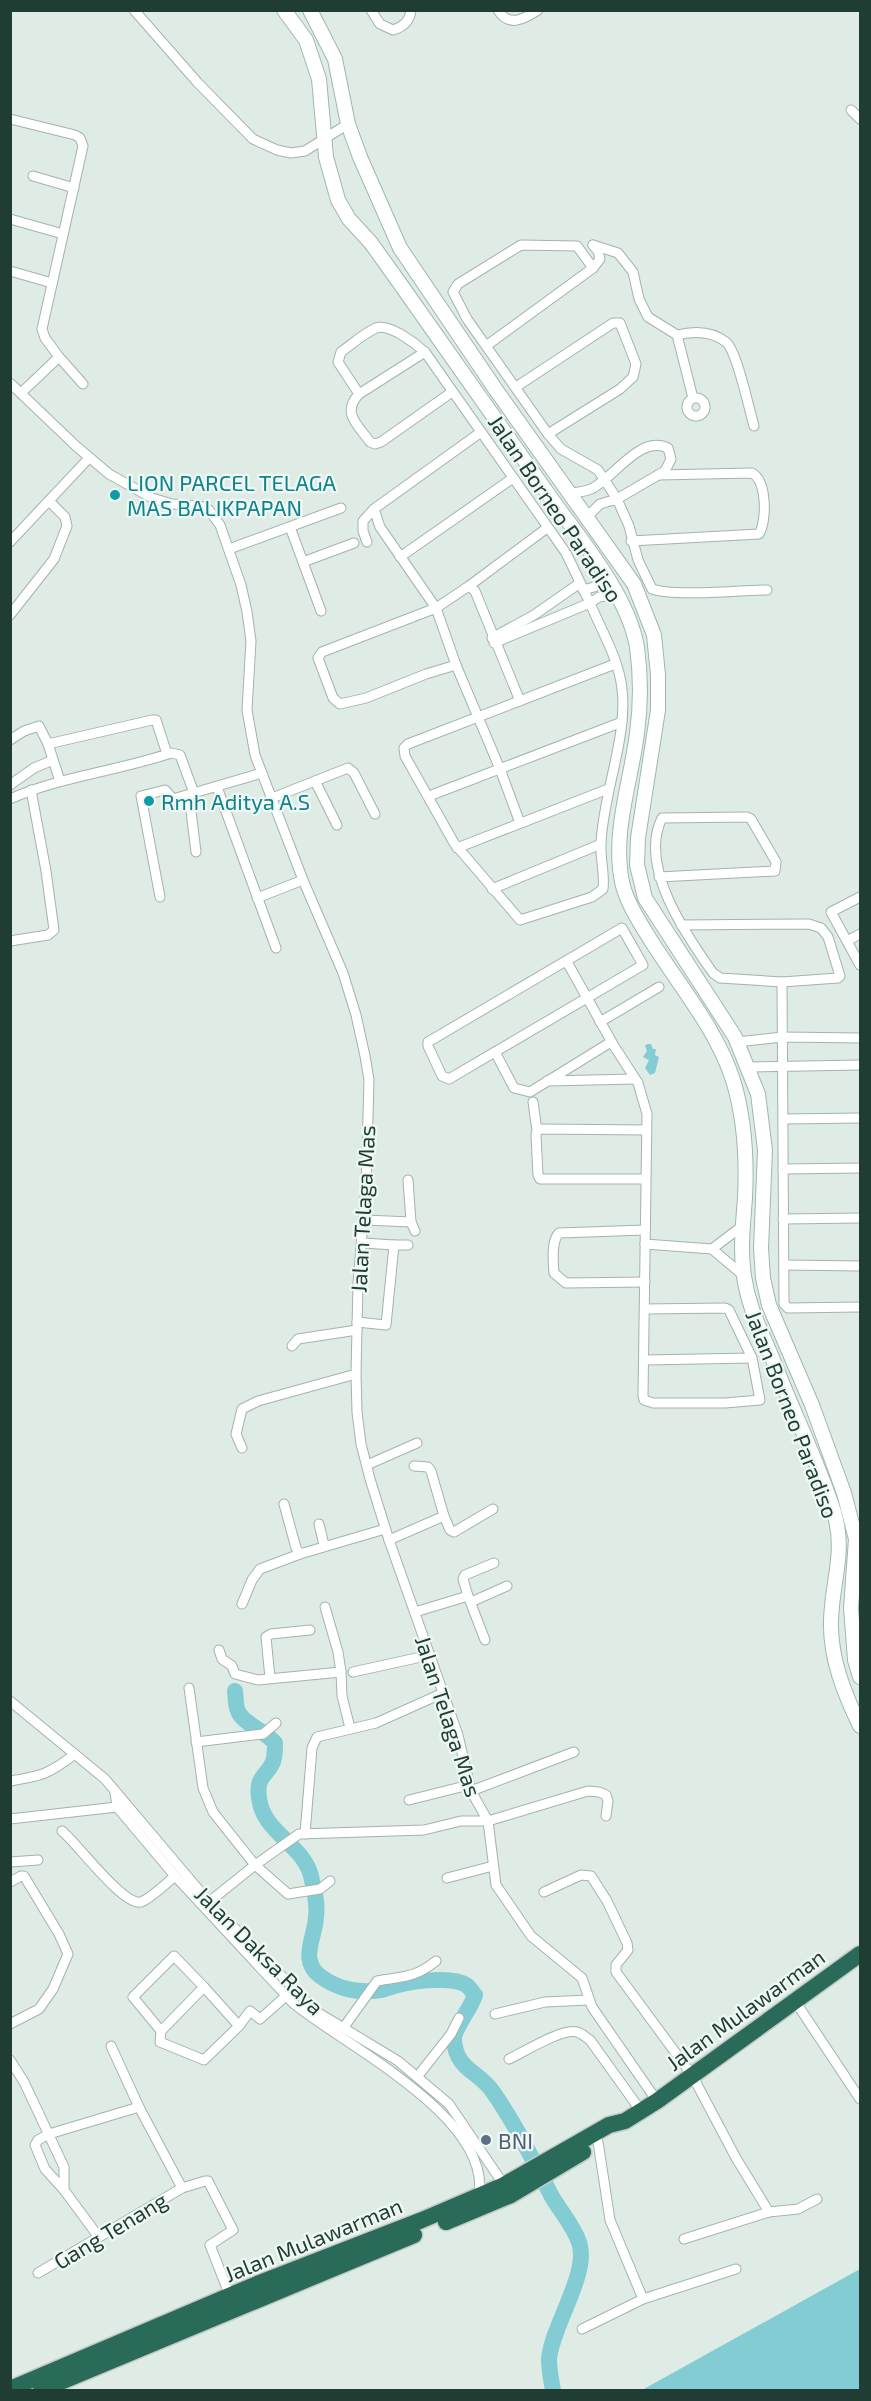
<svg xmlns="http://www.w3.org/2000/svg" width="871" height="2401" font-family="'Exo 2',sans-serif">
  <rect width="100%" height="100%" fill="#dfece5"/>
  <g fill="#84ccd4">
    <path d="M647 1044H651L653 1049H656L655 1055 659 1057 655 1073 650 1075 645 1068 649 1060 643 1057 647 1051 645 1046Z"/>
    <path d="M860 2269V2390H642Z"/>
  </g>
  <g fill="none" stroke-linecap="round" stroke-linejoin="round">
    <path stroke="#84ccd4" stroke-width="16" d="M235 1691C236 1697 235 1705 238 1711 242 1723 264 1730 275 1743 275 1749 275 1756 273 1762 266 1778 256 1775 259 1798 263 1833 303 1844 311 1876 314 1889 318 1904 316 1917 315 1938 299 1960 320 1976 337 1989 360 1994 381 1990 387 1989 393 1986 398 1985 414 1981 453 1976 466 1985 470 1987 472 1992 475 1995 471 2009 453 2029 454 2040 456 2070 479 2071 493 2092 516 2125 533 2160 551 2195 560 2211 573 2225 579 2242 590 2273 552 2325 549 2359 549 2370 551 2380 553 2390"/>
    <defs>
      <g id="street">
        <path d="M134 10 198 83 253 139 277 150 291 153 305 151 348 124"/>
        <path d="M371 10 380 24 393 30C403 27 410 21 411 10"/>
        <path d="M498 10C509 28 524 19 538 10"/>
        <path d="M851 110 860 119"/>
        <path d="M10 119 75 135 80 138 83 146 42 329 45 338 59 357 21 393"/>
        <path d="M33 176 74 188"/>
        <path d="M10 219 63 234"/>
        <path d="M593 245 618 253 633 272 639 299 648 317 677 335 693 398"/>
        <path d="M10 271 52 283"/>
        <path d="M677 335C693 331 712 331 726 342 737 351 749 409 754 426"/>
        <path d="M486 346 593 268 600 259 598 251 593 245"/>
        <path d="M59 357 83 384"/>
        <path d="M10 383 76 446 109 474 152 498 172 504 200 506 209 510 220 525 241 585 247 612 251 641 247 710 255 755 303 880 343 973 356 1015 365 1056 369 1080 366 1186 358 1283 356 1374 357 1412 361 1444 370 1479 389 1540 458 1735 471 1791 488 1821 496 1885 531 1936 582 1978 592 2007 657 2101"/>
        <path d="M516 387 613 323H620L636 364 633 377 620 389 548 434"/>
        <path d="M452 392 381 442 375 444 370 442C358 425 341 413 359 394L338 362 341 352C351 345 364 333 376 328 389 323 415 343 425 352L566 553 590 603 494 643"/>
        <path d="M359 394 425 352"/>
        <circle cx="696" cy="407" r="9"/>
        <path d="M481 432 374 509 380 527 436 608 456 665 500 769 520 823"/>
        <path d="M568 494C575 492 584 492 591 489 613 479 640 434 668 448L671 459 665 471 617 499 598 470 561 449 548 434 467 319 453 292 458 284 521 245 577 246 593 268"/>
        <path d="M585 519 600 504 617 499 629 526 638 560 652 589C676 597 739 590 767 590"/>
        <path d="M290 527 321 611"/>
        <path d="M631 541 759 534C767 521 767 481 752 473L658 475"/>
        <path d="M10 542 89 458"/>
        <path d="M367 542 363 531V521L374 509"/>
        <path d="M229 549 341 508"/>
        <path d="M400 557 513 478"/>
        <path d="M303 562 354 543"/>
        <path d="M469 586 547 528"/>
        <path d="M583 590 594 587 606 577"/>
        <path d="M10 615 54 559 67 526 65 517 49 501"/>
        <path d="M492 638 534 615 580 583"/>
        <path d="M615 664 408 744 404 748 405 756 454 843 520 920 592 897 603 889C605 874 600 859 601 843 603 794 628 736 622 689 619 659 601 630 590 603L599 597 618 594"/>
        <path d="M456 665 426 674 366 698 340 704 333 698 318 658 322 652 436 608 469 586 475 591 520 701"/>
        <path d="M10 740 24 731 39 726 48 744 60 781"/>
        <path d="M48 744 152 720H156L167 754"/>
        <path d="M315 781 337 825"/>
        <path d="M10 785 34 768 53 760"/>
        <path d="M217 787 276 948"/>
        <path d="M189 795 196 852"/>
        <path d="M429 796 622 722"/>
        <path d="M272 798 348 768 354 773 375 814"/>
        <path d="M10 799C62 776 118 771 171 753L180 755 194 793"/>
        <path d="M457 848 608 789"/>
        <path d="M659 877 775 871 776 862 751 819 747 817 662 818C638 866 686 935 713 973L720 978 782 982 838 978 840 976 828 937 821 928 809 924 681 925"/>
        <path d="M492 889 601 844"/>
        <path d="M160 897 141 796 165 790 173 799 262 773"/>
        <path d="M860 897 831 912 860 965"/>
        <path d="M257 898 303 880"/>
        <path d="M622 928 643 965 449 1079 442 1076 428 1046V1042Z"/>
        <path d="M10 941 48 935 54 930 46 871 31 790"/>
        <path d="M847 941 860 934"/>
        <path d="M567 962 614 1046 638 1083 647 1114 643 1396 644 1400 653 1403H725L760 1400 752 1358 729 1310 725 1308 645 1309"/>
        <path d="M782 982 784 1304 788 1308 860 1307"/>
        <path d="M600 1022 659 987"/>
        <path d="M737 1042 782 1037 860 1038"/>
        <path d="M495 1052 514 1088 530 1092 611 1042"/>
        <path d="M748 1067 860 1065"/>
        <path d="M547 1081 635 1079"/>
        <path d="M533 1102 537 1131"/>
        <path d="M783 1119 860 1118"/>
        <path d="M783 1169 860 1168"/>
        <path d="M645 1179H540L538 1175 536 1135 537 1131 540 1129 646 1130"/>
        <path d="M408 1180 411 1222 415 1231"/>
        <path d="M783 1219 860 1218"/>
        <path d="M364 1220 411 1222"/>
        <path d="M645 1230 559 1233C551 1241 553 1261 554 1273L566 1283 645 1282"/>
        <path d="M645 1244 712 1249 744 1276"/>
        <path d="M394 1245H408"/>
        <path d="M712 1249 741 1227"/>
        <path d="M784 1265 860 1266"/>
        <path d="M357 1322 386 1325 394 1245 363 1243"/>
        <path d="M292 1346 298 1339 357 1330"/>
        <path d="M645 1360 752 1358"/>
        <path d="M242 1448 236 1434 242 1409 258 1401 356 1374"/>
        <path d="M367 1465 417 1443"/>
        <path d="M414 1466 428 1467 431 1471 444 1516"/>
        <path d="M284 1504 296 1548 300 1554 385 1529"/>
        <path d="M319 1524 324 1545"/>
        <path d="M389 1540 444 1516 450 1530 454 1532 493 1509"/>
        <path d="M468 1596 463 1579 465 1575 494 1563"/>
        <path d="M471 1602 507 1586"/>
        <path d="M242 1604 252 1580 260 1569 300 1554"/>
        <path d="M325 1607 338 1652 341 1672 342 1696 350 1728"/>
        <path d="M415 1612 468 1596 485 1640"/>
        <path d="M219 1650 222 1659 232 1666 235 1674 258 1680 341 1672"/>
        <path d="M353 1672 430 1655"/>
        <path d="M270 1678 266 1637 271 1634 310 1630"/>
        <path d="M189 1688 203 1788 213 1812 255 1865 288 1894 320 1889 330 1881"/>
        <path d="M10 1701 105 1779 209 1902 317 2012 398 2061 449 2104 504 2185"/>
        <path d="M196 1742 263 1734 276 1723"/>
        <path d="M10 1781C42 1776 49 1774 75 1754"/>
        <path d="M471 1791 574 1752"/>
        <path d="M115 1792 117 1807 175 1876 293 2003C345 2046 492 2117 479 2196"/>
        <path d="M409 1800 469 1785"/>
        <path d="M10 1819 117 1807 122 1805"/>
        <path d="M62 1831C77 1843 123 1906 141 1902 150 1899 167 1883 175 1876"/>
        <path d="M305 1834 312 1748 317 1737 376 1723 443 1693"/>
        <path d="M10 1862 38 1860"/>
        <path d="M447 1878 493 1866"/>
        <path d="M10 1882 21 1876H24L59 1934 68 1954 53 1989 39 2009 10 2024"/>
        <path d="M544 1892 581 1875 591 1876 607 1901 627 1943 628 1950 616 1965V1972L692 2075 736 2158 769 2212 684 2239"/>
        <path d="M209 1902 255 1865 299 1834 424 1830 461 1821H488L588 1791 599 1792 606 1795 608 1801 606 1816"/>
        <path d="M795 2001 860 2099"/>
        <path d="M495 2014 545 2002 589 2000"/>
        <path d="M239 2026 204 2060 160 2042 161 2031 204 1987 239 2026 250 2011 260 2019 286 1996"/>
        <path d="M344 2027 377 1981C403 1976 413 1979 436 1961"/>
        <path d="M161 2031 133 1997 174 1956 204 1987"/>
        <path d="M111 2046 139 2107"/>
        <path d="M509 2059C524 2052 562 2028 577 2032 582 2033 586 2038 590 2040L641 2111"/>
        <path d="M10 2060 24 2082 64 2167V2190L98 2236"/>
        <path d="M417 2077 451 2034 459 2018"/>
        <path d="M598 2142 610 2220 643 2299 736 2269"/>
        <path d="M64 2190 45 2169 35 2145 38 2140 49 2134 139 2107 182 2188"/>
        <path d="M769 2212 798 2209 817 2199"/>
        <path d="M38 2273 182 2188 205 2181H208L233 2230 210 2245 230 2296"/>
        <path d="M582 2329 643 2299"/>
      </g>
      <g id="secondary">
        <path d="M284 10 306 40 319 79 326 157 338 200 349 219 371 243 401 285C451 355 501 426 551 498 581 540 628 595 637 647 641 676 641 704 637 733 631 782 612 832 622 882 626 900 636 916 645 931 675 981 715 1025 733 1080 745 1119 747 1158 745 1198 743 1225 740 1249 744 1276 749 1311 763 1334 775 1365 794 1414 818 1462 834 1512 846 1553 832 1580 831 1621 830 1658 844 1693 860 1726"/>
        <path d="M310 10 335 59 348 124 360 157 400 248 496 390 634 584 654 635 658 675V710L638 838 637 865 645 898 735 1037 758 1094 765 1150 761 1248 763 1278 769 1305 812 1405 844 1493 856 1539 851 1608 855 1660 860 1677"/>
      </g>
      <g id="highway">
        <path d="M446 2222 511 2195 583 2152"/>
        <path d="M10 2389 257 2284 422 2220 504 2185 609 2125 625 2121 657 2101 860 1954"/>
        <path d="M41 2390 414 2235"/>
      </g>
    </defs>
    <use href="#street" stroke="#a2b4ac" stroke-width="11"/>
    <use href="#secondary" stroke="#9db8ad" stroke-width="16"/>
    <use href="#highway" stroke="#c0c9c6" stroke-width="19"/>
    <use href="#street" stroke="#fff" stroke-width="9"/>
    <use href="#secondary" stroke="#fff" stroke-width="14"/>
    <use href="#highway" stroke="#2a6a59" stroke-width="16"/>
  </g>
  <g fill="#0f9aa8" stroke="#f0f8f4" stroke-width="2">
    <circle cx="115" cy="495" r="6"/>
    <circle cx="149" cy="801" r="6"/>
  </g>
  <circle fill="#5c6f8a" stroke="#f0f8f4" stroke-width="2" cx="486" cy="2140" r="6"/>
  <g text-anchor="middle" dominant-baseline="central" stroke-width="4.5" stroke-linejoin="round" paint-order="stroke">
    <g font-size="22" fill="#0d838f" stroke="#f0f8f4" text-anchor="start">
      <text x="127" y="482">LION PARCEL TELAGA<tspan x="127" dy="25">MAS BALIKPAPAN</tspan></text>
      <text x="161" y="801">Rmh Aditya A.S</text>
    </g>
    <g font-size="22" fill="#1f3d33" stroke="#f0f8f4">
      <text transform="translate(556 508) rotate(56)">Jalan Borneo Paradiso</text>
      <text transform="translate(362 1209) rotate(-87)">Jalan Telaga Mas</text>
      <text transform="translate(793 1414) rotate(69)">Jalan Borneo Paradiso</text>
      <text transform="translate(449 1716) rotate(72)">Jalan Telaga Mas</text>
      <text transform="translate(260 1950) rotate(45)">Jalan Daksa Raya</text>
      <text transform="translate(745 2009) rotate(-36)">Jalan Mulawarman</text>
      <text transform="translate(110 2230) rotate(-31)">Gang Tenang</text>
      <text transform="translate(313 2239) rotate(-22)">Jalan Mulawarman</text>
    </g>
    <g font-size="22" fill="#4e5e75" stroke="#f0f8f4" text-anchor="start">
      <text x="498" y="2140">BNI</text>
    </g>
  </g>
  <rect width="871" height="2401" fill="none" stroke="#1f3d33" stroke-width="24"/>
</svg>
